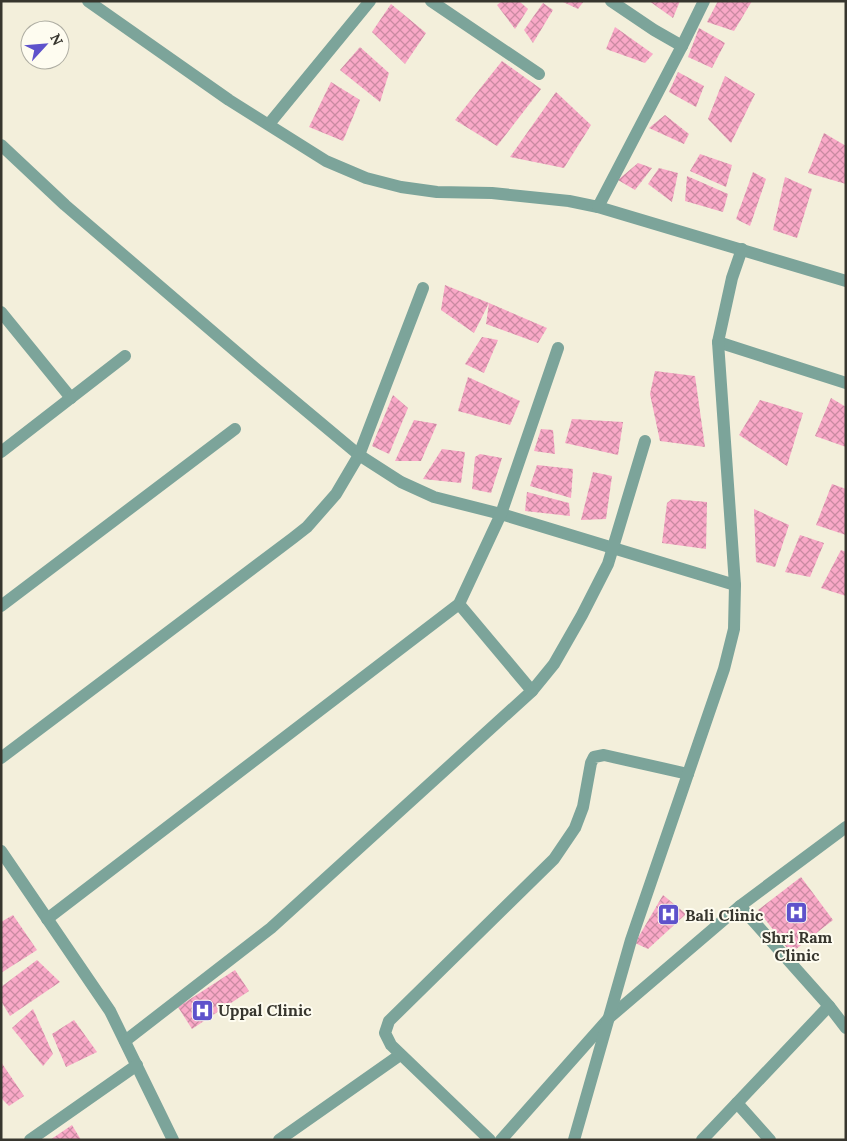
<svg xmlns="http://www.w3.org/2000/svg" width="847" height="1141" font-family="Lora,serif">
  <defs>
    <pattern id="building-cross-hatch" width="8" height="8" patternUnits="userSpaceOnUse" patternTransform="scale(1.25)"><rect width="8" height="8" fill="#f9a8c7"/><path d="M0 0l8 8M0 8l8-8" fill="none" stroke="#ca8aa2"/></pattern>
  </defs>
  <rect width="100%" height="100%" fill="#f3efdb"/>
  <g fill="url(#building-cross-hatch)">
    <path d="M502 1H519L528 9 515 29 497 5Z"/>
    <path d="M561 1H584L578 9Z"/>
    <path d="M649 1H680L673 18Z"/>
    <path d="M718 1H752L734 31 707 22Z"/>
    <path d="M543 3 553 10 533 43 524 30Z"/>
    <path d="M391 4 426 33 405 64 372 32Z"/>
    <path d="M615 27 653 54 645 63 606 49Z"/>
    <path d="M699 28 725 43 712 68 688 57Z"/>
    <path d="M360 47 389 73 380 102 340 70Z"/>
    <path d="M502 61 541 89 497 146 455 120Z"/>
    <path d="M678 72 704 86 696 107 669 92Z"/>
    <path d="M725 76 755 94 731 143 708 119Z"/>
    <path d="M331 82 360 100 343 141 309 127Z"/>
    <path d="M556 92 591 125 564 168 510 157Z"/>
    <path d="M665 115 689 134 684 144 649 128Z"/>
    <path d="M824 133 846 146V184L808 173Z"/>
    <path d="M700 154 732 165 726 187 690 171Z"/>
    <path d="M638 163 652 168 635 190 618 180Z"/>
    <path d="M659 168 678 173 672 202 648 184Z"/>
    <path d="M753 172 766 179 750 226 736 219Z"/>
    <path d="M687 176 728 194 723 212 685 201Z"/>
    <path d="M785 177 812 189 797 238 773 230Z"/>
    <path d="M445 285 489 303 547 328 538 343 486 324 489 303 474 333 441 310Z"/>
    <path d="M482 337 498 340 484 373 465 364Z"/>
    <path d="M655 371 695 376 705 447 660 441 650 394Z"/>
    <path d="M468 377 520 401 510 425 458 411Z"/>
    <path d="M393 395 408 408 389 454 372 446Z"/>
    <path d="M831 398 846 407V447L815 436Z"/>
    <path d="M760 400 803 413 787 466 739 435Z"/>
    <path d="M572 419 623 422 618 455 565 443Z"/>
    <path d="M414 420 437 424 421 461H395Z"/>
    <path d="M541 429 553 430 555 454 534 451Z"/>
    <path d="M442 449 465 452 461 483 423 479Z"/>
    <path d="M480 454 502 458 491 493 472 489 475 457Z"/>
    <path d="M537 465 573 469 571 498 530 486Z"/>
    <path d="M593 472 612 476 606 519 581 520Z"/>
    <path d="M832 484 846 489V535L816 525Z"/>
    <path d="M527 492 569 503 570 516 525 511Z"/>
    <path d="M672 499 707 502 706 549 662 543 667 503Z"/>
    <path d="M754 509 789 525 775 567 756 562Z"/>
    <path d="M800 535 824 543 810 577 785 572Z"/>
    <path d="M841 550 846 552V596L821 588Z"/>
    <path d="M801 877 833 920 791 953 758 910Z"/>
    <path d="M663 895 686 914 648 949 635 943Z"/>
    <path d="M13 915 37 950 1 973V922Z"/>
    <path d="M37 960 60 982 10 1016 1 1001V987Z"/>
    <path d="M235 970 249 991 192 1029 178 1007Z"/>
    <path d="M33 1009 53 1054 43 1066 12 1028Z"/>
    <path d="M74 1020 97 1052 66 1067 52 1034Z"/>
    <path d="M1 1062 24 1096 9 1106 1 1098Z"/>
    <path d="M72 1125 81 1140H50Z"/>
  </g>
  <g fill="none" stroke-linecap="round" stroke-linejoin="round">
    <g stroke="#7ca49a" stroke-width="12">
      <path d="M88 1 229 100 326 161 366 178 401 187 437 192 492 193 569 201 598 207 846 281"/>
      <path d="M431 1 539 74"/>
      <path d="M682 46 704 1"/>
      <path d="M269 124 370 1"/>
      <path d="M1 145 65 205 255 368 359 455 401 482 434 497 501 514 735 585"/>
      <path d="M598 207 682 46 654 30 611 1"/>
      <path d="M1 312 71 398"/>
      <path d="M718 342 846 383"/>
      <path d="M1 452 125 356"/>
      <path d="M459 604 532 691"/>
      <path d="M1 606 235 429"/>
      <path d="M1 758 293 538 307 527 336 494 359 455 423 288"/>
      <path d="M1 851 110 1011 173 1140"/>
      <path d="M740 906 829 1006 846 1028"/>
      <path d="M47 919 459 604 501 514 558 348"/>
      <path d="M125 1041 271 928 532 691 554 664 582 615 608 564 645 441"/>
      <path d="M737 1103 770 1140"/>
      <path d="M30 1140 137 1065"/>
      <path d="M279 1140 400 1055"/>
      <path d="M490 1140 391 1045 385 1033 389 1021 554 859 575 828 583 807 591 763 594 757 604 755 688 774"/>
      <path d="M501 1140 610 1017 740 906 846 827"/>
      <path d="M574 1140 631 940 724 669 734 629 735 585 718 342 732 278 742 249"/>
      <path d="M702 1140 829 1006"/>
    </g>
  </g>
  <defs>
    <symbol id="hospital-square" viewBox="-11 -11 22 22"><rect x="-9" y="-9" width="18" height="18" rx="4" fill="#5e52cb" stroke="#fefcf0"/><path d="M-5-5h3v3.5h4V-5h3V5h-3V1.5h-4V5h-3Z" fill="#fff"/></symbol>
  </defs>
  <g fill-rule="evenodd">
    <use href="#hospital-square" x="784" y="900" width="25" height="25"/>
    <use href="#hospital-square" x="656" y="902" width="25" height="25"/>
    <use href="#hospital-square" x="190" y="998" width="25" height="25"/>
  </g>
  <g text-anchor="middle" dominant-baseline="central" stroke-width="4" stroke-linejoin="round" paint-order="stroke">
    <g font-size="16" font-weight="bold" fill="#37362e" stroke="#fefcf0" text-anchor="start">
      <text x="685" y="915">Bali Clinic</text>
      <text x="797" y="937" text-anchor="middle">Shri Ram<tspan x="797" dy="18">Clinic</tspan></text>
      <text x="218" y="1010">Uppal Clinic</text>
    </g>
  </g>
  <rect width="847" height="1141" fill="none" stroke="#37362e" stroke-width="5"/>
  <g transform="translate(45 45) rotate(64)"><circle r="24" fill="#fefcf0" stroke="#aeada2"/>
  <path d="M0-4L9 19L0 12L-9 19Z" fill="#5e52cb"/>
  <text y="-8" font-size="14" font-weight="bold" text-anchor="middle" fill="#37362e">N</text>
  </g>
</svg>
